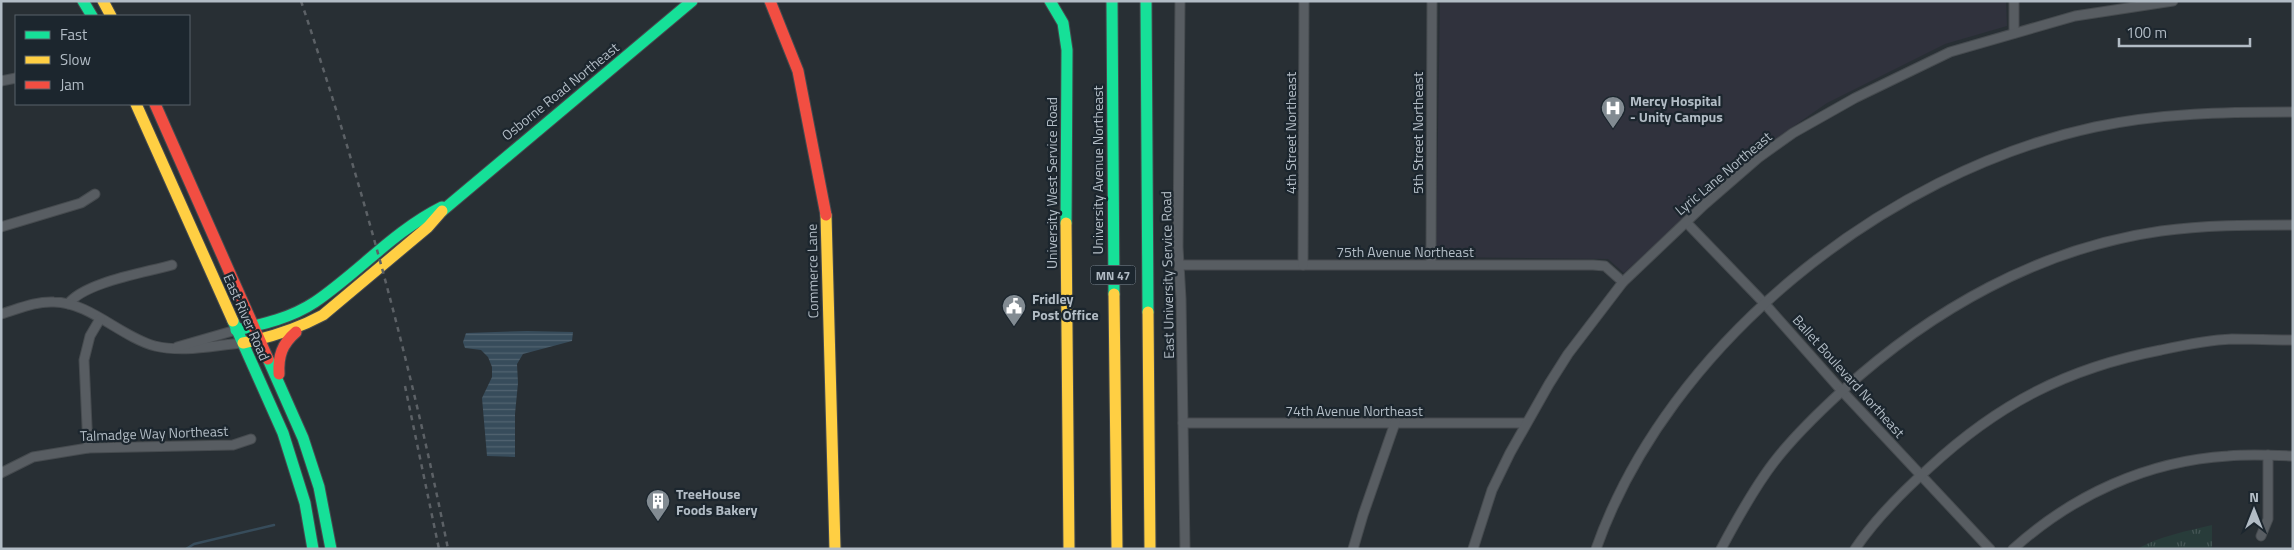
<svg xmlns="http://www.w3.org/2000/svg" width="2294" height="550" viewBox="0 0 2294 550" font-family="'Titillium Web',sans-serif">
  <defs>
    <pattern id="park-tufts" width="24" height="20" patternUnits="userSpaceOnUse" patternTransform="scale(1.25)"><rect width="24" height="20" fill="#283c3a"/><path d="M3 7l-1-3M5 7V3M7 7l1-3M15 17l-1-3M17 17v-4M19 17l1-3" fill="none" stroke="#455655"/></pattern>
    <pattern id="water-rules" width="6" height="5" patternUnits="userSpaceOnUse" patternTransform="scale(1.25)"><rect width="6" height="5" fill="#374c5b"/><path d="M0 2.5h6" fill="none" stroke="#526471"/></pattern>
  </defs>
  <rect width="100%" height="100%" fill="#282f34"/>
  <!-- medical -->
  <polygon fill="#30323d" points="1440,1 2006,1 2007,26 1945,44 1827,103 1751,156 1624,273 1608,259 1436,257"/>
  <!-- park -->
  <path fill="url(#park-tufts)" d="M2212,525v24h-75c23,-13 50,-18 75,-24z"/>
  <!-- water -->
  <polygon fill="url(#water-rules)" points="527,331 573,332 572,341 523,354 517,364 518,383 515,414 515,457 487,456 482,398 492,377 492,367 488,357 481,350 465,348 463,342 466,333"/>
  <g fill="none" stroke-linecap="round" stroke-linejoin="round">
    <!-- stream -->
    <polyline stroke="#374c5b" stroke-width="2.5" points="186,549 194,544 274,525"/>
    <!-- street casing -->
    <g stroke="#464b4f" stroke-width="11">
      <g id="street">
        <polyline points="1180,1 1178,247 1181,299 1185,549"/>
        <polyline points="2014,1 2014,33"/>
        <polyline points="1,81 16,78"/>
        <polyline points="1686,222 1765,304 1842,391 1990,549"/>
        <polyline points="1,227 81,203 95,194"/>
        <polyline points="1431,264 1432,1"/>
        <polyline points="1180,265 1593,265 1605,266 1623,282"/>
        <polyline points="1303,265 1304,1"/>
        <path d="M68,304c17,-22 76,-31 104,-39"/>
        <path d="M1,314c17,-5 35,-13 53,-12 35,0 67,35 101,44 30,7 59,-1 88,-3"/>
        <polyline points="177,347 236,330"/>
        <polyline points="1183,423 1525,423"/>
        <polyline points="88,448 84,360 90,336 100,319"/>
        <polyline points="1,473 33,457 88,448 233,445 251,439"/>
        <polyline points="2261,536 2268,519 2268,455"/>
        <polyline points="1353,549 1363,515 1395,423"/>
        <polyline points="1473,549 1492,490 1510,453 1549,384 1568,354 1623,282 1705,204 1758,158 1793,133 1855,98 1950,52 2075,16 2173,1"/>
        <path d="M1596,549c72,-205 289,-377 499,-422 66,-14 131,-15 198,-15"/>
        <path d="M1721,549c16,-30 33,-61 53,-87 20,-26 44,-49 68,-71 89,-81 198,-143 319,-160 44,-6 87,-6 132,-6"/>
        <path d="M1855,549c21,-31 46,-56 74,-81 70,-65 139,-100 232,-118 23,-5 48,-10 71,-11 20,0 41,1 61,1"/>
        <path d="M2013,549c60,-54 134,-88 215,-93 21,-2 43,-1 65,0"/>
      </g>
    </g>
    <!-- fast casing -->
    <g stroke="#464b4f" stroke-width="13">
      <g id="fast">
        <polyline points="83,1 92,16"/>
        <polyline points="1050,1 1063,23 1067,50 1066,223"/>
        <polyline points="1112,1 1114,294"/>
        <polyline points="1146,1 1148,312"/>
        <polyline points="442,211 692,1"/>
        <polyline points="233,321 283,433 305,503 313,549"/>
        <path d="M236,330c28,-6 55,-12 79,-28 44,-30 79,-71 127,-95"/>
        <polyline points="268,359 303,438 319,487 331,549"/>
      </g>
    </g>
    <!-- slow casing -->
    <g stroke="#464b4f" stroke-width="13">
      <g id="slow">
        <polyline points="103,1 111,16"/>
        <polyline points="136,104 233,321"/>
        <polyline points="826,215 835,549"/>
        <polyline points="1066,223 1069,549"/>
        <polyline points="1114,294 1117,549"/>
        <polyline points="1148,312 1150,549"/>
        <path d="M243,343c29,-6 54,-14 80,-28l105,-88 14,-16"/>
      </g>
    </g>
    <!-- jam casing -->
    <g stroke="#464b4f" stroke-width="13">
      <g id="jam">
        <polyline points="770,1 798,71 826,215"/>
        <polyline points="155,104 268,359"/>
        <path d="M279,374c-1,-18 3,-30 17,-42"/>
      </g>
    </g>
    <!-- street -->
    <use href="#street" stroke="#585d62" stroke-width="9"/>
    <!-- fast -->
    <use href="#fast" stroke="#16e098" stroke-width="11"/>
    <!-- slow -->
    <use href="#slow" stroke="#ffcf43" stroke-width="11"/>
    <!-- jam -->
    <use href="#jam" stroke="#f24e42" stroke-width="11"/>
    <!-- rail -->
    <g stroke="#5c6166" stroke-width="2.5" stroke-dasharray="5 5" stroke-linecap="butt">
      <path d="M301,1c60,179 110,362 147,548"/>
      <polyline points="405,386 439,549"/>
    </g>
  </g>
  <!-- icons -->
  <defs>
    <g id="hospital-pin" transform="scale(1.25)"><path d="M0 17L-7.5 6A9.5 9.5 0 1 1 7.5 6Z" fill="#828b92" stroke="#1c262e"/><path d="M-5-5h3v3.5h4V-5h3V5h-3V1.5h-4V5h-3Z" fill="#fff"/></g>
    <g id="civic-pin" transform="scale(1.25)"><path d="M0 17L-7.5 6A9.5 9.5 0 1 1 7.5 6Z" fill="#828b92" stroke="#1c262e"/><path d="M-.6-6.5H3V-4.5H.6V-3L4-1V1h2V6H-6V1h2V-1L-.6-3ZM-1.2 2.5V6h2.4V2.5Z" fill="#fff"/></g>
    <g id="building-pin" transform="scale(1.25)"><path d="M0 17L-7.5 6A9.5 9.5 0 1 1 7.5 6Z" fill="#828b92" stroke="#1c262e"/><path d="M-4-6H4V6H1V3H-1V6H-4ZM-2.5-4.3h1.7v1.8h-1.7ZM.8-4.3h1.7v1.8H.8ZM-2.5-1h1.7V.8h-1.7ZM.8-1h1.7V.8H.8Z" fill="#fff"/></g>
  </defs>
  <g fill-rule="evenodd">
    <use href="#hospital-pin" x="1613" y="108"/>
    <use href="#civic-pin" x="1014" y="306"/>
    <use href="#building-pin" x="658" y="501"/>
  </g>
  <g text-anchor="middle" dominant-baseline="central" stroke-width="4.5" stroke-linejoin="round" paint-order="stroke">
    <!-- shield labels -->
    <rect fill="#1c262e" stroke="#858f98" stroke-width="1" x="1090.5" y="265.5" width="45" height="19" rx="4"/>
    <g font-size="12" font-weight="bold" fill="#b2bcc5">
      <text x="1113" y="275">MN 47</text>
    </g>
    <!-- street labels -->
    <g font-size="14" fill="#b2bcc5" stroke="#1c262e">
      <text transform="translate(560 91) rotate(-39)">Osborne Road Northeast</text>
      <text transform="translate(1290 133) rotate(-90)">4th Street Northeast</text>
      <text transform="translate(1417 133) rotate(-90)">5th Street Northeast</text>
      <text transform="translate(1097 170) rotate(-90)">University Avenue Northeast</text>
      <text transform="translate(1723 173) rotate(-40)">Lyric Lane Northeast</text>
      <text transform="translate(1051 183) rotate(-90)">University West Service Road</text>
      <text x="1405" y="251">75th Avenue Northeast</text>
      <text transform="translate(812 271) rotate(-91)">Commerce Lane</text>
      <text transform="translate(1167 275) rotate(-91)">East University Service Road</text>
      <text transform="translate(247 317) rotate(66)">East River Road</text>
      <text transform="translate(1849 376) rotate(48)">Ballet Boulevard Northeast</text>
      <text x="1354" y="410">74th Avenue Northeast</text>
      <text transform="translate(154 433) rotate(-2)">Talmadge Way Northeast</text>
    </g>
    <!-- poi labels -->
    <g font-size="14" font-weight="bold" fill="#b2bcc5" stroke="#1c262e" text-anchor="start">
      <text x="1630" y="100">Mercy Hospital<tspan x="1630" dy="16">- Unity Campus</tspan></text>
      <text x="1032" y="298">Fridley<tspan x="1032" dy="16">Post Office</tspan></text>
      <text x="676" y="493">TreeHouse<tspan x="676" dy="16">Foods Bakery</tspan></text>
    </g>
  </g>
  <!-- border -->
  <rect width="2294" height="550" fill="none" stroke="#b2bcc5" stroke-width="5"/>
  <!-- legend -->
  <rect x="15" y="15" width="175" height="90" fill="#1c262e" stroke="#58626a"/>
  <rect x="25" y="31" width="25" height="8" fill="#16e098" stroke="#58626a"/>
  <text x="60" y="40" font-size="15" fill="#b2bcc5">Fast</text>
  <rect x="25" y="56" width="25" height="8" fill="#ffcf43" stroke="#58626a"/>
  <text x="60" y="65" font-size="15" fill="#b2bcc5">Slow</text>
  <rect x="25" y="81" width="25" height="8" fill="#f24e42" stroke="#58626a"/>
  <text x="60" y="90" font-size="15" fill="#b2bcc5">Jam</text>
  <!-- north arrow -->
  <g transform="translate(2254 510)" stroke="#1c262e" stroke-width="4" paint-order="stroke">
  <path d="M0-4L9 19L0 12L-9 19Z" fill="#b2bcc5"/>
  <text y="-8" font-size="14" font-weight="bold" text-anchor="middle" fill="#b2bcc5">N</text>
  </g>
  <!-- scale -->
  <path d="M2119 38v8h131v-8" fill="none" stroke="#b2bcc5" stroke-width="2.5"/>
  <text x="2126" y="38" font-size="15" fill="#b2bcc5" stroke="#1c262e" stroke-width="4" paint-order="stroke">100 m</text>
</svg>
